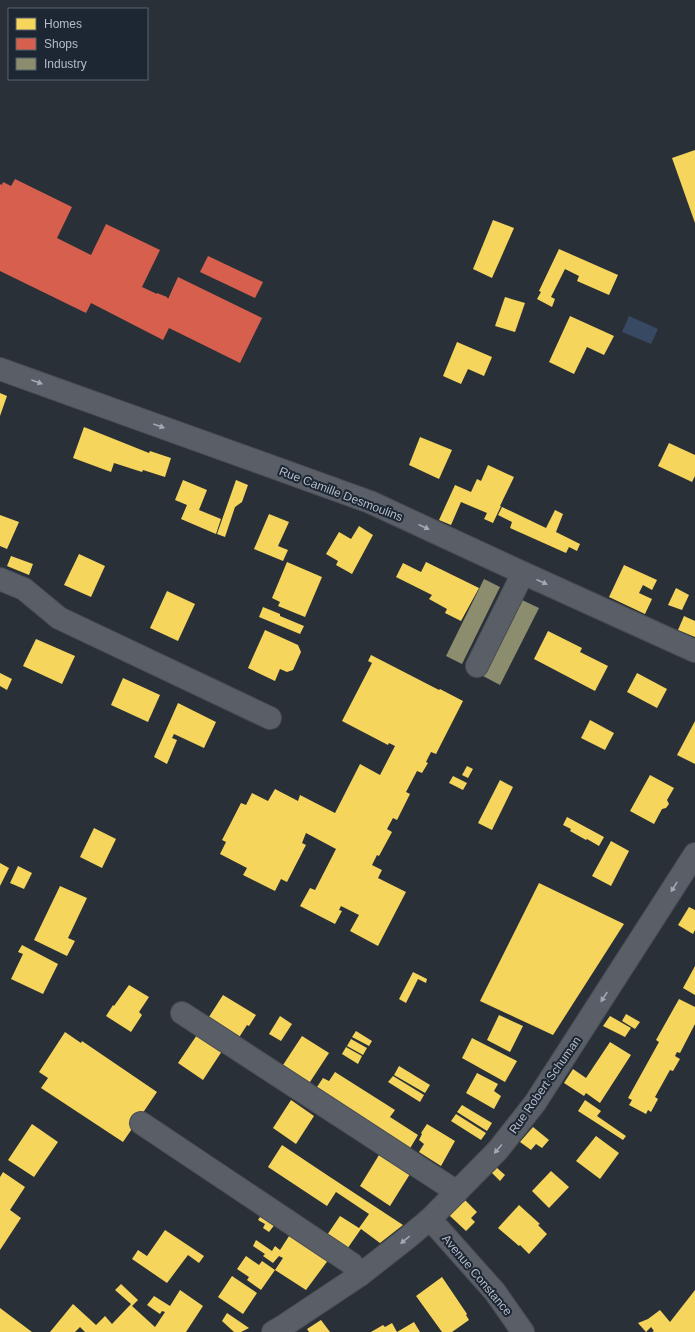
<svg xmlns="http://www.w3.org/2000/svg" width="695" height="1332" viewBox="0 0 695 1332" font-family="Arial,sans-serif">
  <rect width="100%" height="100%" fill="#2a3038"/>
  <!-- water -->
  <polygon fill="#384963" points="629,316 658,329 651,344 622,332"/>
  <!-- homes -->
  <g fill="#f6d55c">
    <polygon points="695,150 695,223 672,158"/>
    <polygon points="493,220 514,228 492,278 473,269"/>
    <polygon points="559,249 618,275 609,295 577,281 579,276 565,269 551,297 555,299 552,307 537,299 541,292 539,291"/>
    <polygon points="505,297 525,303 515,332 495,326"/>
    <polygon points="570,316 614,336 604,355 587,347 574,374 549,362"/>
    <polygon points="457,342 492,357 484,376 468,369 461,384 443,376"/>
    <polygon points="0,393 7,396 0,416"/>
    <polygon points="84,427 149,453 150,451 171,458 165,477 143,470 142,472 114,463 111,472 73,458"/>
    <polygon points="420,437 452,450 439,479 409,465"/>
    <polygon points="669,443 695,455 695,476 692,482 658,466"/>
    <polygon points="488,465 514,477 500,506 501,506 493,523 484,519 487,513 461,502 451,525 439,520 455,485 471,492 477,479 481,481"/>
    <polygon points="183,480 207,490 199,510 221,519 216,534 181,519 187,505 175,500"/>
    <polygon points="236,480 248,485 242,502 235,507 225,537 217,534"/>
    <polygon points="502,507 546,528 555,510 563,514 556,532 580,544 577,551 569,547 566,553 510,528 512,522 498,515"/>
    <polygon points="269,514 289,522 278,546 288,550 283,561 254,549"/>
    <polygon points="0,515 19,522 7,549 0,546"/>
    <polygon points="359,526 373,535 352,574 336,565 338,561 326,554 339,532 351,539"/>
    <polygon points="79,554 105,566 91,597 64,585"/>
    <polygon points="11,556 33,564 29,575 7,566"/>
    <polygon points="287,562 322,577 305,617 278,606 280,602 272,598"/>
    <polygon points="426,562 479,588 461,621 445,613 447,609 429,599 432,595 396,577 403,563 421,572"/>
    <polygon points="624,565 657,580 652,590 643,585 639,593 652,599 645,614 609,597"/>
    <polygon points="676,588 689,595 682,610 668,605"/>
    <polygon points="167,591 195,604 178,641 150,628"/>
    <polygon points="263,607 280,614 280,616 304,626 300,634 259,617"/>
    <polygon points="684,616 695,621 695,637 678,630"/>
    <polygon points="265,630 298,645 301,652 293,670 287,672 280,669 275,681 248,668"/>
    <polygon points="548,631 582,648 580,652 608,666 595,691 534,659"/>
    <polygon points="36,639 75,656 62,684 23,666"/>
    <polygon points="371,655 439,690 440,689 463,701 436,754 431,752 426,762 428,763 422,773 417,771 406,792 410,794 397,820 393,818 387,829 392,832 379,856 377,855 372,865 382,870 378,878 406,892 378,946 350,931 359,915 341,906 339,910 342,911 335,924 300,906 310,888 315,890 336,849 306,833 302,843 306,845 287,882 281,879 275,891 243,875 247,868 220,854 226,842 222,840 241,803 246,805 252,793 268,801 275,789 298,801 300,795 335,813 360,764 380,775 395,746 389,743 388,745 342,721 372,663 368,661"/>
    <polygon points="0,673 12,679 7,690 0,686"/>
    <polygon points="637,673 667,689 657,708 627,692"/>
    <polygon points="123,678 160,695 148,722 111,705"/>
    <polygon points="178,703 216,722 204,748 174,734 172,738 177,740 167,764 154,757"/>
    <polygon points="590,720 614,733 605,750 581,738"/>
    <polygon points="695,721 695,764 677,755"/>
    <polygon points="467,766 473,769 468,778 462,775"/>
    <polygon points="650,775 674,788 667,800 669,804 666,808 662,809 654,824 630,811"/>
    <polygon points="453,776 467,783 463,790 449,783"/>
    <polygon points="500,780 513,787 492,830 478,823"/>
    <polygon points="567,817 604,837 599,846 587,839 586,840 570,831 571,829 563,825"/>
    <polygon points="94,828 116,839 102,868 80,857"/>
    <polygon points="611,841 629,851 611,886 592,876"/>
    <polygon points="0,863 9,868 0,886"/>
    <polygon points="18,866 32,873 24,889 10,883"/>
    <polygon points="539,883 624,924 553,1035 480,1001"/>
    <polygon points="60,886 87,898 68,938 75,941 67,956 34,940"/>
    <polygon points="689,907 695,910 695,930 693,934 678,925"/>
    <polygon points="22,945 58,964 43,994 11,979 23,954 18,952"/>
    <polygon points="695,966 695,995 683,988"/>
    <polygon points="413,972 427,979 426,983 418,979 406,1003 399,999"/>
    <polygon points="129,985 149,997 139,1012 142,1015 131,1032 106,1016 113,1005 114,1006"/>
    <polygon points="223,995 256,1015 249,1026 247,1025 238,1039 207,1020"/>
    <polygon points="679,999 695,1007 695,1024 680,1053 677,1052 675,1056 680,1059 673,1071 670,1070 655,1097 658,1099 651,1112 648,1110 646,1114 629,1105 632,1100 628,1098 659,1042 656,1040"/>
    <polygon points="626,1014 640,1022 635,1029 622,1021"/>
    <polygon points="499,1015 523,1026 510,1052 487,1040"/>
    <polygon points="280,1016 292,1024 281,1041 269,1034"/>
    <polygon points="610,1016 631,1028 625,1037 603,1026"/>
    <polygon points="201,1029 226,1045 203,1080 178,1063"/>
    <polygon points="356,1031 372,1041 369,1046 352,1037"/>
    <polygon points="65,1032 81,1043 82,1041 157,1092 123,1142 41,1088 48,1078 39,1072"/>
    <polygon points="302,1036 329,1053 308,1085 281,1068"/>
    <polygon points="472,1038 517,1061 505,1082 462,1058"/>
    <polygon points="351,1039 367,1048 363,1055 347,1046"/>
    <polygon points="610,1042 631,1055 600,1103 586,1093 584,1096 564,1083 573,1069 586,1078"/>
    <polygon points="346,1047 362,1056 358,1064 342,1054"/>
    <polygon points="399,1066 430,1085 425,1093 394,1075"/>
    <polygon points="335,1072 395,1110 390,1117 418,1135 409,1150 315,1090 323,1078 329,1081"/>
    <polygon points="477,1073 498,1084 494,1091 501,1096 494,1109 466,1093"/>
    <polygon points="393,1076 424,1095 420,1102 388,1082"/>
    <polygon points="291,1100 314,1116 296,1144 273,1128"/>
    <polygon points="585,1100 601,1111 597,1116 626,1136 623,1140 578,1111"/>
    <polygon points="462,1105 492,1123 487,1131 457,1112"/>
    <polygon points="456,1114 486,1133 481,1140 451,1121"/>
    <polygon points="32,1124 58,1142 34,1177 8,1160"/>
    <polygon points="427,1124 455,1141 441,1166 419,1152 424,1144 419,1140 422,1134 421,1133"/>
    <polygon points="533,1127 549,1140 542,1148 536,1144 531,1150 520,1142"/>
    <polygon points="596,1136 619,1153 600,1179 576,1161"/>
    <polygon points="282,1145 327,1175 403,1225 380,1243 361,1229 345,1252 325,1238 340,1216 359,1228 369,1214 336,1192 327,1206 268,1167"/>
    <polygon points="379,1155 410,1174 390,1206 360,1186"/>
    <polygon points="496,1167 505,1175 500,1181 491,1172"/>
    <polygon points="551,1171 569,1187 549,1208 532,1191"/>
    <polygon points="3,1172 25,1187 10,1210 21,1218 0,1250 0,1177"/>
    <polygon points="465,1200 477,1212 471,1218 475,1222 466,1231 449,1215"/>
    <polygon points="519,1205 540,1224 538,1225 547,1234 529,1254 520,1245 519,1246 498,1228"/>
    <polygon points="262,1214 276,1223 269,1232 263,1228 265,1224 258,1220"/>
    <polygon points="165,1230 204,1256 199,1263 188,1255 167,1283 132,1259 138,1250 147,1256"/>
    <polygon points="291,1233 329,1259 306,1290 275,1270 261,1290 247,1280 249,1277 237,1269 246,1256 259,1265 262,1261 275,1270 283,1258 279,1256 273,1263 263,1256 265,1254 253,1246 256,1240 272,1251 275,1246 280,1250"/>
    <polygon points="232,1276 257,1293 243,1314 218,1297"/>
    <polygon points="442,1277 467,1314 466,1315 469,1320 452,1332 442,1332 416,1296"/>
    <polygon points="121,1284 138,1300 132,1306 155,1327 165,1312 162,1311 160,1314 147,1305 154,1296 170,1306 180,1290 203,1306 186,1332 85,1332 80,1327 75,1332 50,1332 73,1304 96,1325 105,1316 112,1324 131,1304 115,1290"/>
    <polygon points="695,1290 695,1332 652,1332 654,1331 651,1327 646,1332 638,1323 648,1319 660,1310 670,1322"/>
    <polygon points="0,1308 32,1332 0,1332"/>
    <polygon points="227,1313 249,1328 241,1332 234,1332 222,1321"/>
    <polygon points="321,1320 330,1332 309,1332 307,1329"/>
    <polygon points="414,1322 420,1332 371,1332 383,1325 385,1327 392,1323 397,1332"/>
  </g>
  <!-- shops -->
  <g fill="#d6604d">
    <polygon points="15,179 72,207 57,238 91,255 106,224 160,250 142,287 157,294 157,293 167,297 168,299 178,277 262,318 240,363 169,328 163,340 91,303 86,313 0,271 0,184 2,185 3,182 11,186"/>
    <polygon points="208,256 263,282 255,298 200,272"/>
  </g>
  <!-- industry -->
  <g fill="#8c8c6e">
    <polygon points="484,579 500,587 462,664 446,656"/>
    <polygon points="522,600 539,608 500,685 483,676"/>
  </g>
  <g fill="none" stroke-linecap="round" stroke-linejoin="round">
    <!-- minor casing -->
    <g stroke="#484c53" stroke-width="24">
      <g id="minor">
        <polyline points="0,369 370,502 523,573 695,651"/>
        <polyline points="0,579 24,589 59,618 270,718"/>
        <polyline points="477,666 523,573"/>
        <polyline points="182,1013 457,1192"/>
        <polyline points="141,1123 352,1264 360,1275"/>
        <polyline points="430,1219 495,1292 523,1332"/>
        <polyline points="273,1332 285,1325 360,1275 406,1239 430,1219 498,1150 535,1103 695,854"/>
      </g>
    </g>
    <!-- minor -->
    <use href="#minor" stroke="#5a5e66" stroke-width="22"/>
  </g>
  <!-- one-way arrows -->
  <defs><path id="oneway-solid" d="M-6-.8H1V-3.2L6.5 0L1 3.2V.8H-6Z"/></defs>
  <g fill="#a2a9b5">
    <use href="#oneway-solid" transform="translate(37 382) rotate(20)"/>
    <use href="#oneway-solid" transform="translate(159 426) rotate(20)"/>
    <use href="#oneway-solid" transform="translate(424 527) rotate(25)"/>
    <use href="#oneway-solid" transform="translate(542 582) rotate(24)"/>
    <use href="#oneway-solid" transform="translate(674 887) rotate(122)"/>
    <use href="#oneway-solid" transform="translate(604 997) rotate(123)"/>
    <use href="#oneway-solid" transform="translate(498 1149) rotate(131)"/>
    <use href="#oneway-solid" transform="translate(405 1240) rotate(141)"/>
  </g>
  <g text-anchor="middle" dominant-baseline="central" stroke-width="4" stroke-linejoin="round" paint-order="stroke">
    <!-- street labels -->
    <g font-size="12" fill="#b4bcc9" stroke="#1d2633">
      <text transform="translate(341 494) rotate(21)">Rue Camille Desmoulins</text>
      <text transform="translate(545 1085) rotate(-55)">Rue Robert Schuman</text>
      <text transform="translate(477 1275) rotate(50)">Avenue Constance</text>
    </g>
  </g>
  <!-- legend -->
  <rect x="8" y="8" width="140" height="72" fill="#1d2633" stroke="#59626f"/>
  <rect x="16" y="18" width="20" height="12" fill="#f6d55c" stroke="#59626f"/>
  <text x="44" y="28" font-size="12" fill="#b4bcc9">Homes</text>
  <rect x="16" y="38" width="20" height="12" fill="#d6604d" stroke="#59626f"/>
  <text x="44" y="48" font-size="12" fill="#b4bcc9">Shops</text>
  <rect x="16" y="58" width="20" height="12" fill="#8c8c6e" stroke="#59626f"/>
  <text x="44" y="68" font-size="12" fill="#b4bcc9">Industry</text>
</svg>
